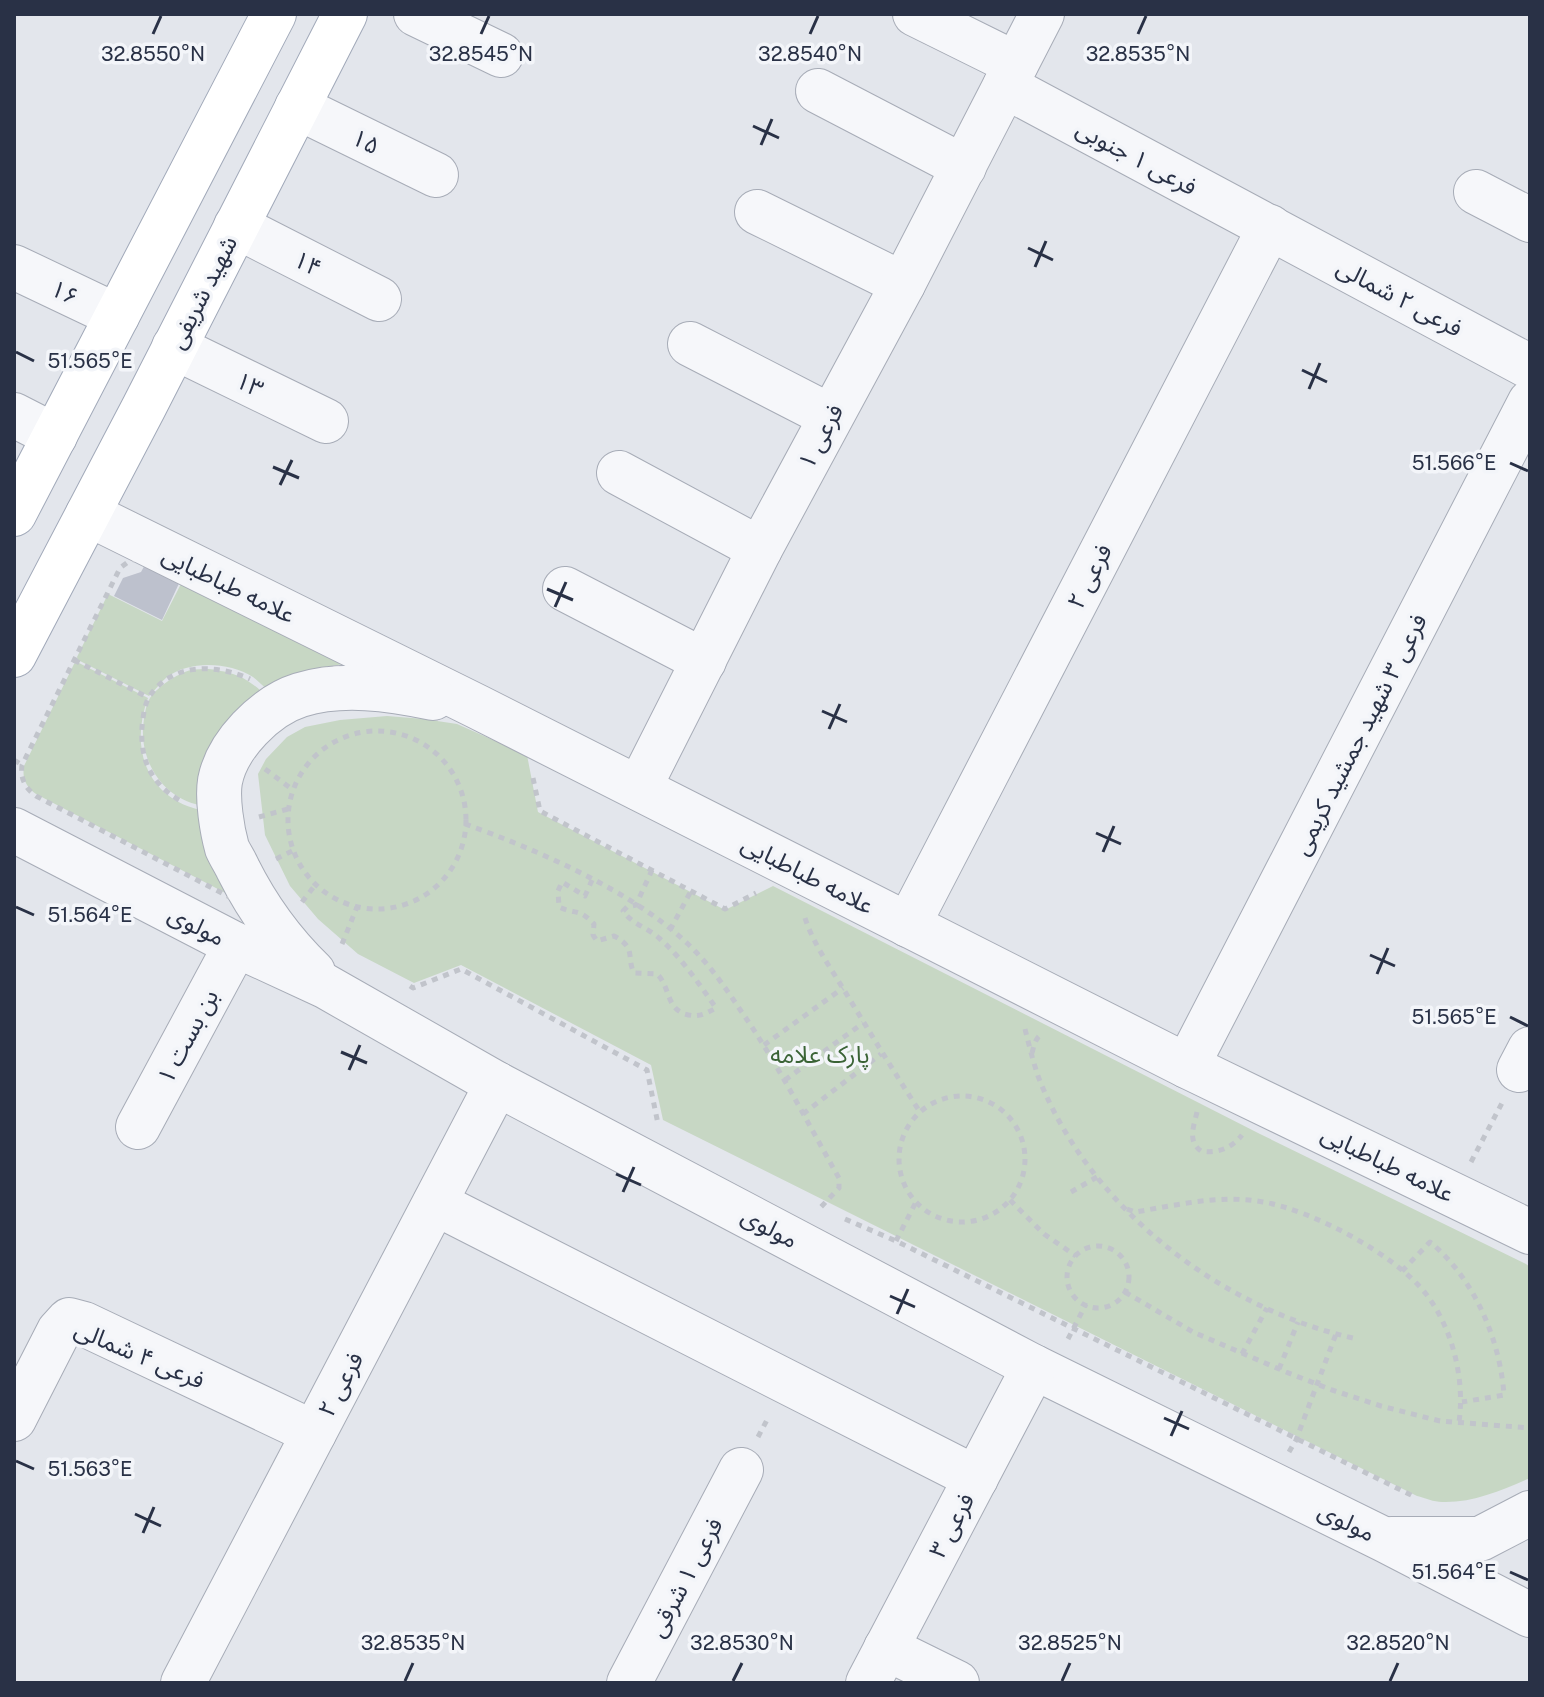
<svg xmlns="http://www.w3.org/2000/svg" width="1544" height="1697" viewBox="0 0 1544 1697" font-family="'Public Sans','Noto Sans Arabic',sans-serif">
  <rect width="100%" height="100%" fill="#e3e6ec"/>
  <!-- green -->
  <g fill="#c7d7c4">
    <path d="M184,578l161,86c-33,4 -48,11 -77,26 -5,-4 -10,-9 -15,-13 -24,-15 -63,-17 -86,0 -6,5 -12,13 -18,19l-71,-36 -1,-3 31,-63 54,27z"/>
    <path d="M77,662l71,36c-19,51 -1,102 57,113l32,88 -201,-105c-10,-7 -14,-15 -12,-28l50,-102z"/>
    <path d="M209,669c28,4 36,8 57,26l-60,111c-39,-4 -65,-40 -63,-78 1,-9 2,-22 7,-30 8,-12 27,-24 41,-28 5,-1 12,-1 18,-1z"/>
    <path d="M387,716l37,3 33,5 70,31 11,57 187,98 48,-24 487,248 266,130 4,3v211c-28,12 -57,25 -88,24 -8,0 -17,-4 -25,-6l-754,-376 -12,-55 -190,-100 -47,18 -56,-29 -40,-35 -28,-33 -25,-51 -7,-61 8,-15 21,-22 18,-10 35,-7z"/>
  </g>
  <!-- building -->
  <polygon fill="#bdc1cd" points="147,561 182,577 162,620 114,596 123,578 141,572"/>
  <g fill="none" stroke-linecap="round" stroke-linejoin="round">
    <!-- minor casing -->
    <g stroke="#a7acb7" stroke-width="46">
      <g id="minor">
        <polyline points="416,14 501,55"/>
        <polyline points="915,14 1016,64"/>
        <polyline points="1005,86 1530,367"/>
        <polyline points="818,91 964,167"/>
        <polyline points="297,107 436,175"/>
        <polyline points="1476,192 1530,220"/>
        <polyline points="757,212 903,284"/>
        <polyline points="236,226 379,299"/>
        <polyline points="14,267 117,316"/>
        <polyline points="690,344 830,416"/>
        <polyline points="174,347 326,421"/>
        <polyline points="14,415 55,436"/>
        <polyline points="619,473 760,549"/>
        <polyline points="88,514 478,707 1187,1066 1530,1232"/>
        <polyline points="565,589 704,661"/>
        <polyline points="639,788 760,549 903,284 1042,14"/>
        <polyline points="14,830 236,945 325,986 497,1084 1034,1367 1385,1540 1530,1615"/>
        <polyline points="908,925 1270,227"/>
        <path d="M313,972c-32,-31 -55,-63 -75,-103 -3,-7 -8,-14 -11,-21 -5,-18 -10,-49 -7,-67 7,-36 45,-75 80,-86 42,-13 90,-6 133,3"/>
        <polyline points="1187,1066 1530,402"/>
        <polyline points="1519,1070 1530,1049"/>
        <polyline points="138,1127 236,945"/>
        <polyline points="435,1203 976,1478"/>
        <polyline points="14,1419 59,1331 69,1320 84,1324 314,1433"/>
        <polyline points="1391,1539 1480,1539 1530,1513"/>
        <polyline points="886,1648 957,1683"/>
        <polyline points="183,1683 497,1084"/>
        <polyline points="629,1683 741,1470"/>
        <polyline points="868,1683 1034,1367"/>
      </g>
    </g>
    <!-- major casing -->
    <g stroke="#a1a9b9" stroke-width="46">
      <g id="major">
        <polyline points="14,514 274,14"/>
        <polyline points="14,655 144,407 345,14"/>
      </g>
    </g>
    <!-- path -->
    <g stroke="#c1c4cb" stroke-width="5" stroke-dasharray="6 6" stroke-linecap="butt">
      <path d="M137,558l19,3 201,106c-19,1 -37,2 -54,8 -63,21 -107,89 -94,155 6,27 18,49 32,73l-205,-107c-11,-8 -16,-18 -14,-31l98,-197 8,-6z"/>
      <polyline points="74,660 149,698"/>
      <circle cx="377" cy="820" r="89"/>
      <polyline points="14,760 22,765"/>
      <polyline points="265,769 293,790"/>
      <polyline points="533,778 540,811 725,909 756,893"/>
      <path d="M179,800c-28,-17 -39,-40 -37,-73 1,-9 2,-21 7,-30 23,-35 67,-33 101,-18"/>
      <polyline points="259,817 288,809"/>
      <path d="M465,824c73,26 167,67 223,120 21,20 37,43 53,67 37,53 66,111 98,167v10l-19,20"/>
      <polyline points="276,859 294,850"/>
      <path d="M592,880l-7,16 -23,-14 -4,9 1,16c18,8 20,1 35,17l-1,11 4,6 17,-5c23,12 12,21 20,37l23,1c13,12 9,34 28,40 13,4 20,0 31,-6 -17,-24 -34,-50 -57,-70 -11,-10 -27,-14 -36,-27l4,-4 9,-2 16,-35"/>
      <polyline points="302,902 316,884"/>
      <path d="M805,918c8,25 25,49 39,72 25,41 50,82 76,122"/>
      <polyline points="670,930 691,891"/>
      <polyline points="342,944 357,907"/>
      <polyline points="410,986 413,988 461,969 647,1070 658,1124"/>
      <path d="M1025,1029c4,16 8,32 13,47 50,130 181,232 315,262"/>
      <polyline points="764,1045 843,988"/>
      <path d="M1032,1053c2,-7 3,-15 10,-19"/>
      <polyline points="785,1080 863,1023"/>
      <circle cx="962" cy="1159" r="63"/>
      <path d="M1197,1112c-3,14 -10,29 4,39 16,3 31,-3 41,-16"/>
      <polyline points="803,1114 881,1054"/>
      <polyline points="1471,1162 1502,1103"/>
      <polyline points="1071,1192 1097,1177"/>
      <polyline points="1010,1200 1044,1234 1076,1256"/>
      <path d="M1127,1209l8,3c43,-7 85,-18 128,-10 49,8 133,53 163,92 27,35 39,86 33,128"/>
      <polyline points="845,1219 896,1241 1415,1497"/>
      <polyline points="896,1241 916,1202"/>
      <circle cx="1098" cy="1277" r="31"/>
      <path d="M1402,1271l28,-29c44,36 70,97 74,153l-42,7"/>
      <polyline points="1125,1292 1193,1332 1286,1372 1332,1390 1381,1406 1440,1421 1530,1428"/>
      <polyline points="1068,1339 1086,1304"/>
      <polyline points="1242,1354 1267,1308"/>
      <polyline points="1279,1369 1298,1322"/>
      <polyline points="758,1437 768,1418"/>
      <polyline points="1289,1452 1296,1440 1336,1334"/>
    </g>
    <!-- minor -->
    <use href="#minor" stroke="#f6f7fa" stroke-width="44"/>
    <!-- major -->
    <use href="#major" stroke="#fff" stroke-width="44"/>
  </g>
  <!-- ticks -->
  <path fill="none" stroke="#293146" stroke-width="3" d="M153,34l8,-18M481,34l8,-18M810,34l8,-18M1138,34l8,-18M753,126l26,12M761,145l11,-26M1028,248l25,12M1035,267l11,-26M16,352l18,9M1302,370l25,12M1309,389l11,-26M1510,463l18,8M273,467l26,11M280,485l12,-25M547,589l26,11M555,607l11,-25M822,711l25,11M829,729l11,-25M1096,833l25,11M1103,852l11,-26M16,907l18,8M1370,955l25,11M1377,974l11,-26M1510,1017l18,9M341,1052l26,11M349,1070l11,-25M616,1174l25,11M623,1192l11,-25M890,1296l25,11M897,1314l11,-25M1164,1418l25,11M1171,1436l11,-25M16,1461l18,8M135,1514l26,12M143,1533l11,-26M1510,1572l18,8M405,1681l8,-18M733,1681l9,-18M1062,1681l8,-18M1390,1681l8,-18"/>
  <g text-anchor="middle" dominant-baseline="central" stroke-width="7" stroke-linejoin="round" paint-order="stroke">
    <!-- street labels -->
    <g font-size="24" fill="#293146" stroke="#f3f5f9">
      <text transform="translate(366 141) rotate(26)">۱۵</text>
      <text transform="translate(1137 157) rotate(28)">فرعی ۱ جنوبی</text>
      <text transform="translate(308 263) rotate(27)">۱۴</text>
      <text transform="translate(65 292) rotate(26)">۱۶</text>
      <text transform="translate(202 292) rotate(-63)">شهید شریفی</text>
      <text transform="translate(1400 297) rotate(28)">فرعی ۲ شمالی</text>
      <text transform="translate(250 384) rotate(26)">۱۳</text>
      <text transform="translate(820 436) rotate(-62)">فرعی ۱</text>
      <text transform="translate(1089 576) rotate(-63)">فرعی ۲</text>
      <text transform="translate(229 584) rotate(26)">علامه طباطبایی</text>
      <text transform="translate(1359 734) rotate(-63)">فرعی ۳ شهید جمشید کریمی</text>
      <text transform="translate(808 874) rotate(27)">علامه طباطبایی</text>
      <text transform="translate(197 925) rotate(27)">مولوی</text>
      <text transform="translate(187 1036) rotate(-62)">بن بست ۱</text>
      <text transform="translate(1388 1163) rotate(26)">علامه طباطبایی</text>
      <text transform="translate(770 1227) rotate(28)">مولوی</text>
      <text transform="translate(140 1354) rotate(23)">فرعی ۴ شمالی</text>
      <text transform="translate(340 1384) rotate(-62)">فرعی ۲</text>
      <text transform="translate(1347 1521) rotate(26)">مولوی</text>
      <text transform="translate(951 1525) rotate(-62)">فرعی ۳</text>
      <text transform="translate(685 1577) rotate(-62)">فرعی ۱ شرقی</text>
    </g>
    <!-- park labels -->
    <g font-size="24" fill="#3a6335" stroke="#f3f5f9">
      <text x="820" y="1054">پارک علامه</text>
    </g>
  </g>
  <g font-size="20" text-anchor="middle" fill="#293146" stroke="#f3f5f9" stroke-width="7" stroke-linejoin="round" paint-order="stroke">
    <text x="153" y="61">32.8550°N</text>
    <text x="481" y="61">32.8545°N</text>
    <text x="810" y="61">32.8540°N</text>
    <text x="1138" y="61">32.8535°N</text>
    <text x="90" y="368">51.565°E</text>
    <text x="1454" y="470">51.566°E</text>
    <text x="90" y="922">51.564°E</text>
    <text x="1454" y="1024">51.565°E</text>
    <text x="90" y="1476">51.563°E</text>
    <text x="1454" y="1579">51.564°E</text>
    <text x="413" y="1650">32.8535°N</text>
    <text x="742" y="1650">32.8530°N</text>
    <text x="1070" y="1650">32.8525°N</text>
    <text x="1398" y="1650">32.8520°N</text>
  </g>
  <!-- border -->
  <rect width="1544" height="1697" fill="none" stroke="#293146" stroke-width="32"/>
</svg>
